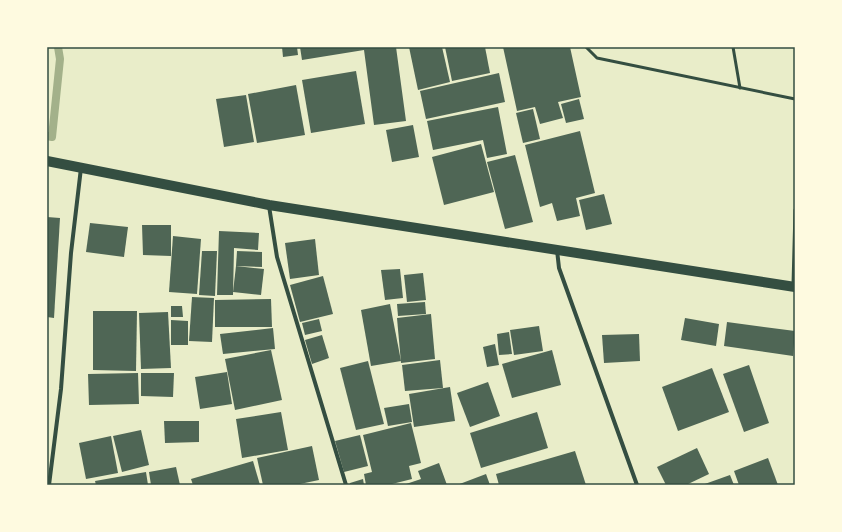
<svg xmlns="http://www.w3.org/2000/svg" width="842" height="532" viewBox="0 0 842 532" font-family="'PT Sans',sans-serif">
  <rect width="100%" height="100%" fill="#e9edc9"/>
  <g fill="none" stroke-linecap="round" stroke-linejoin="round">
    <!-- stream -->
    <polyline stroke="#a3b18a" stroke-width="8" points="47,136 52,137 60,59 58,47"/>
  </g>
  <!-- building -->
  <g fill="#4f6655">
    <polygon points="282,47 297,47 298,55 283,57"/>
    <polygon points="300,47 396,47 406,121 374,125 364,50 302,60"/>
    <polygon points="409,47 442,47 450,82 418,90"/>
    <polygon points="445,47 485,47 490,73 452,81"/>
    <polygon points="503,47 570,47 581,97 558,102 563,118 540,124 535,107 517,111"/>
    <polygon points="356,71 365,124 311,133 302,80"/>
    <polygon points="499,73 505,102 426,119 420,91"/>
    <polygon points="296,85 305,135 257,143 248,94"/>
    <polygon points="246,95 254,142 224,147 216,99"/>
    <polygon points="579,99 584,119 566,123 561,104"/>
    <polygon points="498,107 507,154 487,158 483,140 433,150 427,121"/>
    <polygon points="533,109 540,139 523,143 516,113"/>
    <polygon points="413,125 419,157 392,162 386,130"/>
    <polygon points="580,131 595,193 576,198 580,216 557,221 552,203 540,207 525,145"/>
    <polygon points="481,144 494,192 444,205 432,157"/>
    <polygon points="515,155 533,222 505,229 487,162"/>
    <polygon points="604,194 612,224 586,230 579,200"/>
    <polygon points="47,217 60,218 54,318 47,317"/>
    <polygon points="90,223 128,227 124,257 86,252"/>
    <polygon points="142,225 171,225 171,256 143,255"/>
    <polygon points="219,231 259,233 258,250 234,248 233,295 217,295"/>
    <polygon points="173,236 201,239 197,294 169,292"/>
    <polygon points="315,239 319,275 290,279 285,243"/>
    <polygon points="202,251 217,251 215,296 199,295"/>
    <polygon points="237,251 262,252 262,267 236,266"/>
    <polygon points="236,266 264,269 261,295 233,292"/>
    <polygon points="400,269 403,298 385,300 381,270"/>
    <polygon points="423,273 426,300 407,302 404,275"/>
    <polygon points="323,276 333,314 300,322 290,285"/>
    <polygon points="192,297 214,298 212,342 189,341"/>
    <polygon points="271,299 272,327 215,327 215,300"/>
    <polygon points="425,302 426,314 398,316 397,304"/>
    <polygon points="390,304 401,361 371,366 361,310"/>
    <polygon points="171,306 182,306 183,317 171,317"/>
    <polygon points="93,311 137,311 136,371 93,370"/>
    <polygon points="168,312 171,368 141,369 139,313"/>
    <polygon points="431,314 435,359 401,363 397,318"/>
    <polygon points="685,318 719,324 716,346 681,340"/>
    <polygon points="319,319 322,331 305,335 302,323"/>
    <polygon points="171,320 188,321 188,345 171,345"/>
    <polygon points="727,322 795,331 793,356 724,346"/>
    <polygon points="539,326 543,351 514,355 510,330"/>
    <polygon points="273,328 275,349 223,354 220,334"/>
    <polygon points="509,332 512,354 499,355 497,334"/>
    <polygon points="639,334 640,361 604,363 602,335"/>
    <polygon points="322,335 329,358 312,364 305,340"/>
    <polygon points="495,344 499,365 487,367 483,347"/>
    <polygon points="271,350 282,400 235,410 225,359"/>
    <polygon points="552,350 561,385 512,398 502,364"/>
    <polygon points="440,360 443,388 405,391 402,365"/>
    <polygon points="368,361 384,424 356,430 340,368"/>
    <polygon points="749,365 769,423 744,432 723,374"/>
    <polygon points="712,368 729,412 678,431 662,387"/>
    <polygon points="227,372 232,404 200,409 195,377"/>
    <polygon points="138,373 139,404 89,405 88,374"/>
    <polygon points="141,373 174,373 173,397 141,396"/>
    <polygon points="488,382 500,416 470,427 457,393"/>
    <polygon points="450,387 455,421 414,427 409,394"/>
    <polygon points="409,404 412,422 388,426 384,408"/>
    <polygon points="281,412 288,450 242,458 236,419"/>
    <polygon points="537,412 548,448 481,468 470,433"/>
    <polygon points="164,421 199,421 199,442 165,443"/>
    <polygon points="411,423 421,463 409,466 412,479 388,485 366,485 364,474 372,472 363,435"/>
    <polygon points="141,430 149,465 122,472 113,436"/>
    <polygon points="360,435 368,466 344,472 335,441"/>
    <polygon points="111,436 118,473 86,479 79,443"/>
    <polygon points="312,446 319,480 295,485 263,485 257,458"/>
    <polygon points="697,448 709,474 686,485 666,485 657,467"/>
    <polygon points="575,451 586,485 499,485 496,474"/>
    <polygon points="768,458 778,485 739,485 734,471"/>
    <polygon points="253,461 260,485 193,485 191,479"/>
    <polygon points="439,463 447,485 403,485 421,479 418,471"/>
    <polygon points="176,467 180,485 151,485 149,472"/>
    <polygon points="146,472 148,485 96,485 95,481"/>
    <polygon points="486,474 490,485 457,485"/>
    <polygon points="730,475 734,485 702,485"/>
    <polygon points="363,479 364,485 350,485 350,483"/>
  </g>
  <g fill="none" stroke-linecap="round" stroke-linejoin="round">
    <!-- service -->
    <g stroke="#344e41" stroke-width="3">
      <polyline points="586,47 597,58 795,99"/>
      <polyline points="733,47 740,88"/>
      <polyline points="793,285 795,210"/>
    </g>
    <!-- minor -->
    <g stroke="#344e41" stroke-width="4">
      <polyline points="269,206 277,257 346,485"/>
      <polyline points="557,250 559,268 637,485"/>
      <polyline points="49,485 61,389 71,253 81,168"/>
    </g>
    <!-- primary -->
    <polyline stroke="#344e41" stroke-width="10" points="47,161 269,205 795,287"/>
  </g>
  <!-- border -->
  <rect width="842" height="532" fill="none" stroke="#fefae0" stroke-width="96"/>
  <rect x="48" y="48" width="746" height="436" fill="none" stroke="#344e41" stroke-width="1.5"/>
</svg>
